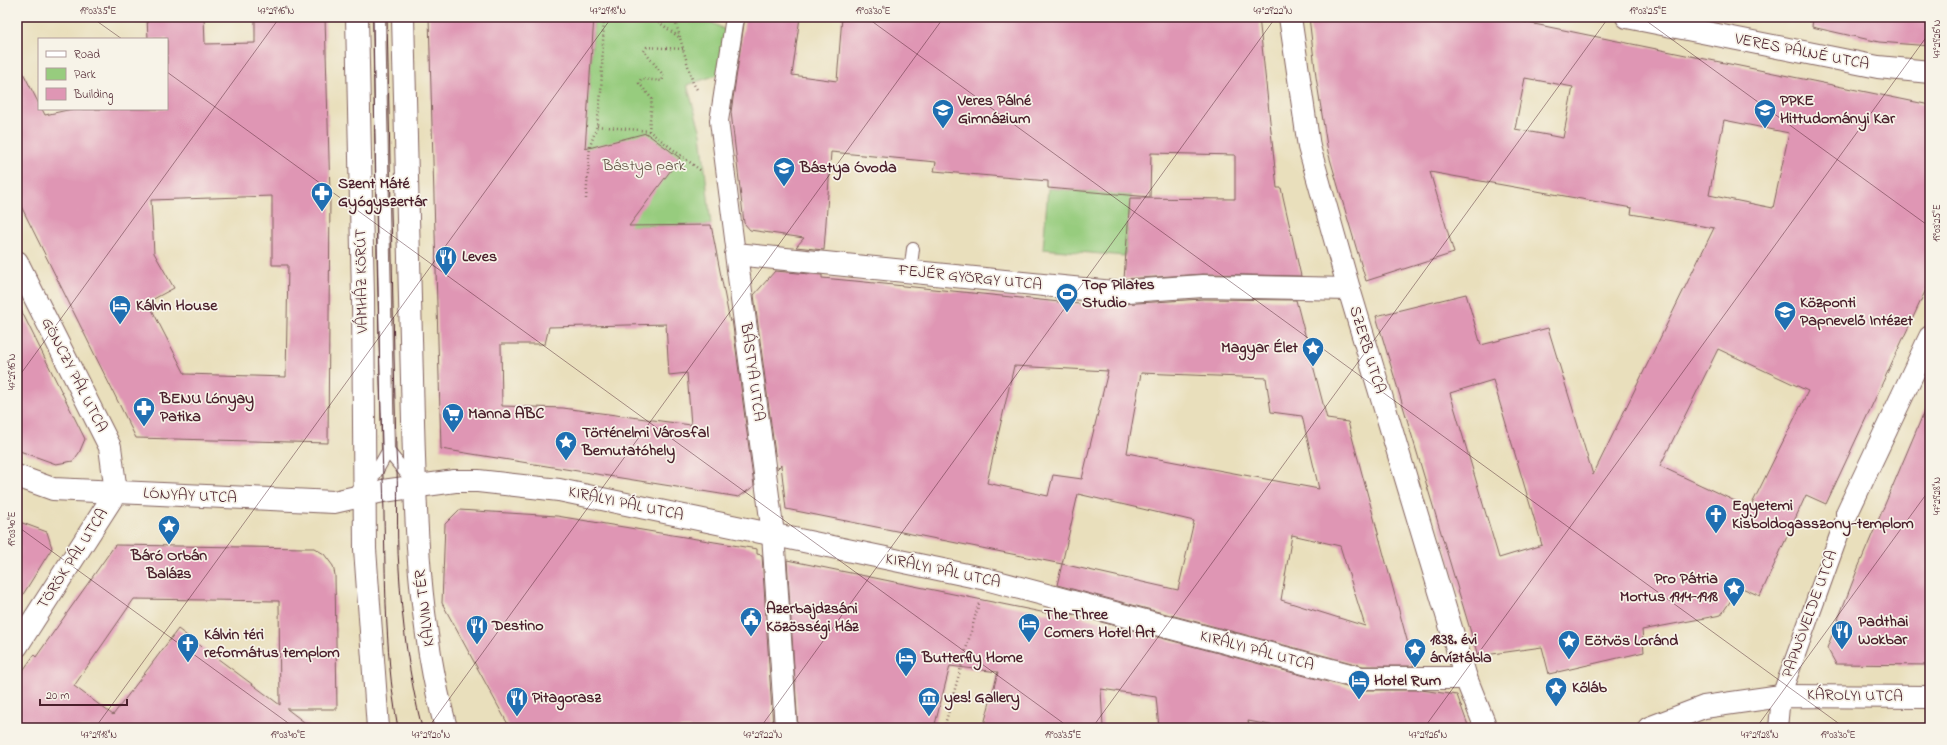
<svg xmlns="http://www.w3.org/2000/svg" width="1947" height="745" viewBox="0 0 1947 745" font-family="'Indie Flower',sans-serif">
  <rect width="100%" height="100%" fill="#f7f3e8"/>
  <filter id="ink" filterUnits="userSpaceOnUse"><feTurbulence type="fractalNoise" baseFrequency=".025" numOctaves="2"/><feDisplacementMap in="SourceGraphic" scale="8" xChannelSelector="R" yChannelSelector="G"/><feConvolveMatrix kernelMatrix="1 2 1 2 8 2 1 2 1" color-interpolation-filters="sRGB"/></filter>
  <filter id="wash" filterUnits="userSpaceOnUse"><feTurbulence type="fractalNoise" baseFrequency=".012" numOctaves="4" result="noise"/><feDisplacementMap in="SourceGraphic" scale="16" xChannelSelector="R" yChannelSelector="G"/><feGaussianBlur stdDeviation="0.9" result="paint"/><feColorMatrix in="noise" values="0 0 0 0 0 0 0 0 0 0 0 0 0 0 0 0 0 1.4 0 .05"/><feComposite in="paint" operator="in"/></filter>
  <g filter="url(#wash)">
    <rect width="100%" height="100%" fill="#e9dfbc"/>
    <!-- green -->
    <g fill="#97cc7e" stroke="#707654">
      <polygon points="594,17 712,17 711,22 727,31 720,74 687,85 701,133 711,225 579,227"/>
      <polygon points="1048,188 1131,195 1125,256 1043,249"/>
    </g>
    <g id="blocks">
      <!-- building -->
      <g fill="#df96b4" fill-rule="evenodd">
        <path d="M147,17h57l1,27 50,-1v-26h70l5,177 -2,249 -192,-5 -119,-240v-137l22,43v5h3l3,6 27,-6h95v-70h-19zM272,196v69h16l-2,112 -101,-3 -37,-72 26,-14 -20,-35 -3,-53z"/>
        <path d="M429,17h165l-9,132 61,-16 34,25 -51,68 82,-1 19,97 2,-3 22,167 -15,11 -298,-48zM666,324l3,51 18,-2 4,52 -128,-17 -61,-2 -1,-62h44l4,-17z"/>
        <polygon points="745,17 800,17 792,75 837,81 842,17 1259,17 1277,188 1281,188 1301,276 1203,274 1124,279 1130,198 1235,199 1235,155 1151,153 1150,197 1048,188 1048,181 934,171 936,162 831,152 824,250 796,247 804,238 750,230 744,223 731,112"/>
        <path d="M1309,17h191l430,88v176l-104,223 -20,-9 -46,101 -20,-9 -19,28 -79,15 2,22 -95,22 -7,-27 -64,9 -102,-340 90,-22 15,51 67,-17 45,147 121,-247 -83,-14 1,-6 -202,-36 24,81 -88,28 -38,-129 -12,-75zM1525,78l48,9 -10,51 -48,-9zM1724,120l65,13 -16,75 -64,-13zM1718,349l90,42 -58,117 -90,-42zM1493,380l49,165 -43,13 -49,-165z"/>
        <polygon points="1813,17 1930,17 1930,46 1879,42 1812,27"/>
        <path d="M775,271l47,4v3l33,3 234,24 32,1v-2l82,-5 93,1 31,119 21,3 66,244h-51l-306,-81 5,-21 -276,-55 -5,-44 -4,4 -23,-174zM1014,366l94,5 -26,108 -29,-4 -5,21 -61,-13zM1141,373l125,5 5,34 31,4 17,73 -192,-36zM1078,494l116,27 -16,69 -116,-26zM1292,535l48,11 25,80 -84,-26z"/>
        <polygon points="17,302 85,439 79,453 73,461 56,464 17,450"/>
        <polygon points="1930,398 1930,665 1836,664 1827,648 1858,568"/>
        <polygon points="459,510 557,516 757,549 757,554 762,555 773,728 510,728 442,603 445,524"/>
        <polygon points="17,521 47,532 52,548 17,604"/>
        <path d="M115,545l191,3h8l10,6 9,12 2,9 2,134h-50l25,19h-295v-49l17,-24 2,2zM134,599l145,2 1,104 -102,-76 -65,86 -39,-29z"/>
        <polygon points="787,560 1051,614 1052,609 1358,690 1421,690 1457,695 1469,728 1286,728 1248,721 1250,728 1159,728 1156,697 1101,689 1103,728 983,728 998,672 950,666 934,728 798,728"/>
      </g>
    </g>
  </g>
  <g filter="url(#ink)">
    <use href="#blocks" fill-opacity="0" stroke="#82625e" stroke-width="1"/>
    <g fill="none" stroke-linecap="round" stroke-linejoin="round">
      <!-- service casing -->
      <g stroke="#82625e" stroke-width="14">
        <g id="service">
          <polyline points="910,272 913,249"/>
          <polyline points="388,451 414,483"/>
          <polyline points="367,488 388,451 379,17"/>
        </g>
      </g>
      <!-- pedestrian casing -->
      <g stroke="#82625e" stroke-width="20">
        <g id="pedestrian">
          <polyline points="735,17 719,121 736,254"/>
          <polyline points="1778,728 1781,696 1847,513"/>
        </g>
      </g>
      <!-- minor casing -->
      <g stroke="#82625e" stroke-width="24">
        <g id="minor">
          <polyline points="1290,17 1309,147 1349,289 1466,678 1486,728"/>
          <polyline points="1627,17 1878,67 1930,72"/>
          <polyline points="17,262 110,447 116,492"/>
          <polyline points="17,476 53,489 334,502 383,491 455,481 478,481 559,490 986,579 1361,678 1466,678"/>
          <polyline points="1847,513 1930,337"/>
          <polyline points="17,646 116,492"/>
          <polyline points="786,728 773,534 736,254 1113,292 1203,286 1349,289"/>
          <polyline points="1649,728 1704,707 1781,696 1930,697"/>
        </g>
      </g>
      <!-- secondary casing -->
      <g stroke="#82625e" stroke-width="24">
        <g id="secondary">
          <polyline points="357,17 363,296 365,549 378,728"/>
          <path d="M403,17c3,121 6,241 9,362 3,117 3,236 34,349"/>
        </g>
      </g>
      <!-- path -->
      <g stroke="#82625e" stroke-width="2.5" stroke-dasharray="1 3" stroke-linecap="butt">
        <polyline points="652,17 680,38 693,83 698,91"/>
        <polyline points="674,17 680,37"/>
        <polyline points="683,49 647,47 644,51 664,76 662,81 641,79 639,83 652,99 649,131 700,170"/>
        <polyline points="597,126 649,131"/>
        <polyline points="586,199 590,146 597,126 601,93 604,17"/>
        <polyline points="944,728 979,603"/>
      </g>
      <!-- service -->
      <use href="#service" stroke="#fff" stroke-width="12"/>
      <!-- pedestrian -->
      <use href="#pedestrian" stroke="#fff" stroke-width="18"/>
      <!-- minor -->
      <use href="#minor" stroke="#fff" stroke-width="22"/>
      <!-- secondary -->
      <use href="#secondary" stroke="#fff" stroke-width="22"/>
      <!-- tram -->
      <g stroke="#4a1f2b" stroke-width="1">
        <path d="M373,17c2,154 5,308 10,461 3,84 0,168 15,250"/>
        <path d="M387,17l9,434c3,39 0,79 3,118 3,54 10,107 23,159"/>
      </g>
    </g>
  </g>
  <!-- ticks -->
  <path fill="none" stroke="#4a1f2b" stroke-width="1" stroke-opacity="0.45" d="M91,17l31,22M866,17l979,711M1641,17l289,210M167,72l903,656M17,379l263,-362M17,526l278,202M95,728l517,-711M428,728l516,-711M760,728l516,-711M1092,728l517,-711M1424,728l506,-696M1756,728l174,-239"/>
  <!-- icons -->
  <defs>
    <g id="school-pin" transform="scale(1.15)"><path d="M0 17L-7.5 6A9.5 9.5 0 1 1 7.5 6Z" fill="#1f6fb2" stroke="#f7f3e8"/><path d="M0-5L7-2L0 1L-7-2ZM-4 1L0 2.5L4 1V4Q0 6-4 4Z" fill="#fff"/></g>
    <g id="university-pin" transform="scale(1.15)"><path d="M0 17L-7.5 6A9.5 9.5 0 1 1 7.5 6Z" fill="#1f6fb2" stroke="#f7f3e8"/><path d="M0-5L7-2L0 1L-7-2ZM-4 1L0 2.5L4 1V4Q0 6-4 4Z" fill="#fff"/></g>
    <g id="pharmacy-pin" transform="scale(1.15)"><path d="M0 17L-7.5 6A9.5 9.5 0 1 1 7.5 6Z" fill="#1f6fb2" stroke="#f7f3e8"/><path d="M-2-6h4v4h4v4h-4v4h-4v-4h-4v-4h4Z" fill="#fff"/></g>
    <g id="restaurant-pin" transform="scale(1.15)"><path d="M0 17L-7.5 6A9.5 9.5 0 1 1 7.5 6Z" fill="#1f6fb2" stroke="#f7f3e8"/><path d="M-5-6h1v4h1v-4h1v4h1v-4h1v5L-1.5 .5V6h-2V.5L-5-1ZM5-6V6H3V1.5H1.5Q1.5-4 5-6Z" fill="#fff"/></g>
    <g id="stadium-pin" transform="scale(1.15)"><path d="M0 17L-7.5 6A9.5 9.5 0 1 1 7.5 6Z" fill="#1f6fb2" stroke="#f7f3e8"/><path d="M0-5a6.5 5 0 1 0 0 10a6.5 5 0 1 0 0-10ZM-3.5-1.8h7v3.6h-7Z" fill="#fff"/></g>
    <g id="hotel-pin" transform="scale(1.15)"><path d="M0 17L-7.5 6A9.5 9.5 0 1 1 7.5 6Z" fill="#1f6fb2" stroke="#f7f3e8"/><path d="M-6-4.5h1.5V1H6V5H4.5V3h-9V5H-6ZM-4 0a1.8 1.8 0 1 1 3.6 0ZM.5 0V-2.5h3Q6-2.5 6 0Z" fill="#fff"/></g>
    <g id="sight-pin" transform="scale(1.15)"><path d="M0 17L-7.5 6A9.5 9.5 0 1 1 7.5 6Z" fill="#1f6fb2" stroke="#f7f3e8"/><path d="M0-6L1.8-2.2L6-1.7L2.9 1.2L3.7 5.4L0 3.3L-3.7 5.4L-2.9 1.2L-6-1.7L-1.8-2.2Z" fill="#fff"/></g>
    <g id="supermarket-pin" transform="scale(1.15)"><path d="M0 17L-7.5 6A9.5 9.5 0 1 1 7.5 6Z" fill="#1f6fb2" stroke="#f7f3e8"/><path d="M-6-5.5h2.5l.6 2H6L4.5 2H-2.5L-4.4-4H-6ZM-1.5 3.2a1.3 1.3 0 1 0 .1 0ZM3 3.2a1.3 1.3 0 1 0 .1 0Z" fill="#fff"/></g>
    <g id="church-pin" transform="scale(1.15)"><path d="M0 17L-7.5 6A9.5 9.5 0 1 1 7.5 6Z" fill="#1f6fb2" stroke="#f7f3e8"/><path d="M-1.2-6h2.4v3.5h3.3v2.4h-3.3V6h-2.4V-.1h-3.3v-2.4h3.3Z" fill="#fff"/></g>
    <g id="civic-pin" transform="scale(1.15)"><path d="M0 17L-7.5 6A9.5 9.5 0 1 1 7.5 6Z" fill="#1f6fb2" stroke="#f7f3e8"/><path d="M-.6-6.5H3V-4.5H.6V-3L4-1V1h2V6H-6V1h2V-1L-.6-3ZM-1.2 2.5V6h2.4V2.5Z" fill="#fff"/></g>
    <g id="museum-pin" transform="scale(1.15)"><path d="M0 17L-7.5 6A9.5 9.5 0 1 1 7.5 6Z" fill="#1f6fb2" stroke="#f7f3e8"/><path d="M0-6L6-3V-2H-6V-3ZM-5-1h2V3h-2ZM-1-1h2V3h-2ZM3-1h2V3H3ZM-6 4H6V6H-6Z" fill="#fff"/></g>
  </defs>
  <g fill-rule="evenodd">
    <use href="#school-pin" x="943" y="110"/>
    <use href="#university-pin" x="1765" y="110"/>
    <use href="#school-pin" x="784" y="168"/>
    <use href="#pharmacy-pin" x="322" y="193"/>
    <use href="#restaurant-pin" x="446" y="257"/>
    <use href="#stadium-pin" x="1067" y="294"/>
    <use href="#hotel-pin" x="120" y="306"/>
    <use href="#university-pin" x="1785" y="312"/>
    <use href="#sight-pin" x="1313" y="348"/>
    <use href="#pharmacy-pin" x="144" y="408"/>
    <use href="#supermarket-pin" x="453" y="414"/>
    <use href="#sight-pin" x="566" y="442"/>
    <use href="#church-pin" x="1716" y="515"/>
    <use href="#sight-pin" x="169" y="526"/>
    <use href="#sight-pin" x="1734" y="588"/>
    <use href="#civic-pin" x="751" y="618"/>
    <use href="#hotel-pin" x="1029" y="624"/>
    <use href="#restaurant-pin" x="477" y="626"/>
    <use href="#restaurant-pin" x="1842" y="631"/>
    <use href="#sight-pin" x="1569" y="641"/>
    <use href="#church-pin" x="188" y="644"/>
    <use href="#sight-pin" x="1415" y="649"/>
    <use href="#hotel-pin" x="906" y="658"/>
    <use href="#hotel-pin" x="1359" y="681"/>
    <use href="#sight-pin" x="1556" y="688"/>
    <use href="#restaurant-pin" x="517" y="698"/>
    <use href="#museum-pin" x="929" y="698"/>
  </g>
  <g text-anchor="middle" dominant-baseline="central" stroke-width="3.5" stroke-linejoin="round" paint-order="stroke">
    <!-- street labels -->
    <g font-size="16" fill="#4a1f2b" stroke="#f7f3e8">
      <text transform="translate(1802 52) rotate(11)">VERES PÁLNÉ UTCA</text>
      <text transform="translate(970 278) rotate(6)">FEJÉR GYÖRGY UTCA</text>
      <text transform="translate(362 281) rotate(-91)">VÁMHÁZ KÖRÚT</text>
      <text transform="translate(1367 350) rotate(73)">SZERB UTCA</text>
      <text transform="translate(752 372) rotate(82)">BÁSTYA UTCA</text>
      <text transform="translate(74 375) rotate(63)">GÖNCZY PÁL UTCA</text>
      <text transform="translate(190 496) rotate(3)">LÓNYAY UTCA</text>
      <text transform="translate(626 504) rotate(12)">KIRÁLYI PÁL UTCA</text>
      <text transform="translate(73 559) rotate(-57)">TÖRÖK PÁL UTCA</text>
      <text transform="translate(943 571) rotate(12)">KIRÁLYI PÁL UTCA</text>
      <text transform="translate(425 608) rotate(-97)">KÁLVIN TÉR</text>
      <text transform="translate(1810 614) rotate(-70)">PAPNÖVELDE UTCA</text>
      <text transform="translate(1257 651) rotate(15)">KIRÁLYI PÁL UTCA</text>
      <text transform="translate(1855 696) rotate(1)">KÁROLYI UTCA</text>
    </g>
    <!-- poi labels -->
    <g font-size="16" font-weight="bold" fill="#4a1f2b" stroke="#f7f3e8" text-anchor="start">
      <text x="958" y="101">Veres Pálné<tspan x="958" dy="18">Gimnázium</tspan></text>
      <text x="1780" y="101">PPKE<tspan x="1780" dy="18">Hittudományi Kar</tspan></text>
      <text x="800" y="168">Bástya Óvoda</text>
      <text x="338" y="184">Szent Máté<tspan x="338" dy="18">Gyógyszertár</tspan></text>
      <text x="462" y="257">Leves</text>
      <text x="1082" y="285">Top Pilates<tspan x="1082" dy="18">Studio</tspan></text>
      <text x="1800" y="303">Központi<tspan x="1800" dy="18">Papnevelő Intézet</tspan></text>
      <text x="136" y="306">Kálvin House</text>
      <text x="1298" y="348" text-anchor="end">Magyar Élet</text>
      <text x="160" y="399">BENU Lónyay<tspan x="160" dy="18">Patika</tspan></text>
      <text x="468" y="414">Manna ABC</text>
      <text x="582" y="433">Történelmi Városfal<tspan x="582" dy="18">Bemutatóhely</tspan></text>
      <text x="1732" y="506">Egyetemi<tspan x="1732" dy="18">Kisboldogasszony-templom</tspan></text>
      <text x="169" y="556" text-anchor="middle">Báró Orbán<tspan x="169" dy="18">Balázs</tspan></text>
      <text x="1718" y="579" text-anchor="end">Pro Pátria<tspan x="1718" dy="18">Mortus 1914-1918</tspan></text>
      <text x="766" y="609">Azerbajdzsáni<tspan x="766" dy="18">Közösségi Ház</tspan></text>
      <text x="1044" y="615">The Three<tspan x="1044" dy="18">Corners Hotel Art</tspan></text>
      <text x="1858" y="622">Padthai<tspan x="1858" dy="18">Wokbar</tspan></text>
      <text x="492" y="626">Destino</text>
      <text x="204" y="635">Kálvin téri<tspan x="204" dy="18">református templom</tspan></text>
      <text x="1430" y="640">1838. évi<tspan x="1430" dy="18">árvíztábla</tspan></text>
      <text x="1584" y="641">Eötvös Loránd</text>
      <text x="922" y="658">Butterfly Home</text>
      <text x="1374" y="681">Hotel Rum</text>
      <text x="1572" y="688">Kőláb</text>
      <text x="532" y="698">Pitagorasz</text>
      <text x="944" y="698">yes! Gallery</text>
    </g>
    <!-- park labels -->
    <g font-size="16" fill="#615344" stroke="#f7f3e8">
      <text x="644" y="166">Bástya park</text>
    </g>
  </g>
  <!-- margin -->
  <rect width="1947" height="745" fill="none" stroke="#f7f3e8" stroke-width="44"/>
  <!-- legend -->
  <rect x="38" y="38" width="130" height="72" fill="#f7f3e8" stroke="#b29e9c"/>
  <rect x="46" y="51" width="20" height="6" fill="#ffffff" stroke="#b29e9c"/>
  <text x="74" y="58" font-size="12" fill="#4a1f2b">Road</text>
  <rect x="46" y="68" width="20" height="12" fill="#97cc7e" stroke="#b29e9c"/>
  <text x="74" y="78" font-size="12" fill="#4a1f2b">Park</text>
  <rect x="46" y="88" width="20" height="12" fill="#df96b4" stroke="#b29e9c"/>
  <text x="74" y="98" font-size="12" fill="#4a1f2b">Building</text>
  <!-- scale -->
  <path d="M40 699v6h87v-6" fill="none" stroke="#4a1f2b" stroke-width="2"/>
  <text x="46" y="699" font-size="12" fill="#4a1f2b" stroke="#f7f3e8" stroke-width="3" paint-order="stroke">20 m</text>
  <rect x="22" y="22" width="1903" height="701" fill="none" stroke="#4a1f2b" stroke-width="1.5"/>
  <g font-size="10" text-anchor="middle" fill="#4a1f2b">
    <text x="98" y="14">19°03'35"E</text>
    <text x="276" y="14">47°29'16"N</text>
    <text x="608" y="14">47°29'18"N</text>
    <text x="873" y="14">19°03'30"E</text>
    <text x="1273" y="14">47°29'22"N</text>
    <text x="1648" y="14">19°03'25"E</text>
    <text transform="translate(1936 39) rotate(-90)" y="4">47°29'26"N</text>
    <text transform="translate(1936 223) rotate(-90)" y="4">19°03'25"E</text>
    <text transform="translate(11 372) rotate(-90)" y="4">47°29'16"N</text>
    <text transform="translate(1936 496) rotate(-90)" y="4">47°29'28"N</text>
    <text transform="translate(11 529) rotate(-90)" y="4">19°03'40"E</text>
    <text x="99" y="738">47°29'18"N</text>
    <text x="288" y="738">19°03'40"E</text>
    <text x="431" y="738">47°29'20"N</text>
    <text x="763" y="738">47°29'22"N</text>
    <text x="1063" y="738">19°03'35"E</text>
    <text x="1428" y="738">47°29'26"N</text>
    <text x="1760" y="738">47°29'28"N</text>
    <text x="1838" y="738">19°03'30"E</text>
  </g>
</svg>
